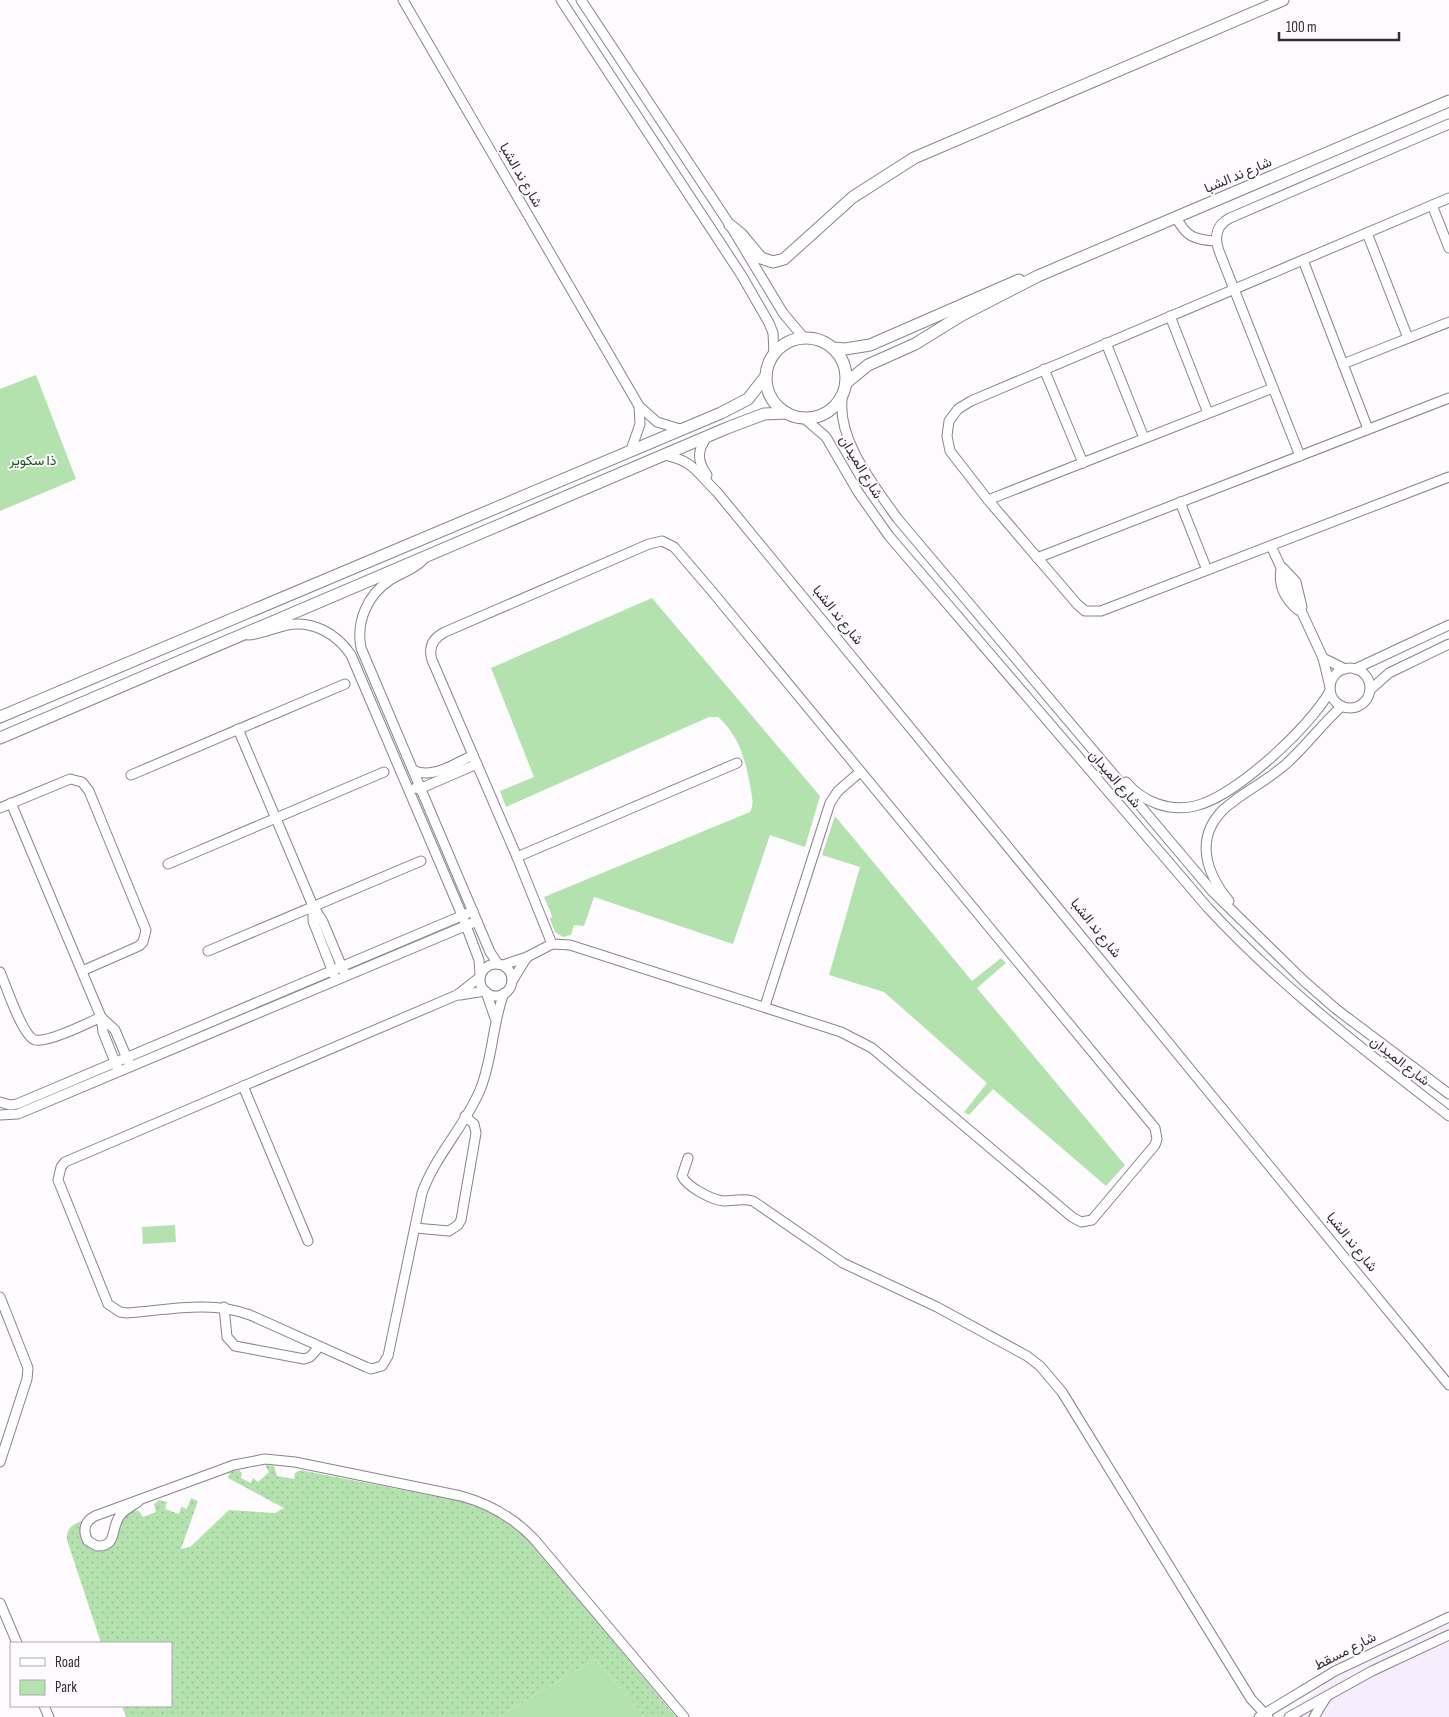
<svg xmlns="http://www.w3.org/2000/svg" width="1449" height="1717" viewBox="0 0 1449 1717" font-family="'Sofia Sans Condensed',Vazirmatn,sans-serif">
  <defs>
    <pattern id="garden-dots" width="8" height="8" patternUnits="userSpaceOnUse" patternTransform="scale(1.25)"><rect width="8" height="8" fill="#b4e2af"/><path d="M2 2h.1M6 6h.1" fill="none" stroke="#9bc297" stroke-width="1.8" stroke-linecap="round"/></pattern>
  </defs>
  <rect width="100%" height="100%" fill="#fdfbfe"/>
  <!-- built -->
  <polygon fill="#f6eefc" points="1449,1622 1449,1717 1283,1717 1331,1680"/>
  <!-- green -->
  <g fill="#b4e2af">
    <polygon points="36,375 76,479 0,511 0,389"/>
    <path d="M652,598l168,198 -15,51 -35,-12 -37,109 -139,-47 -10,29 -10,-1 -3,10 -8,2 -8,-5 -5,-13 2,-3 -8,-19 206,-85c5,-9 1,-18 0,-27 -5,-26 -11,-50 -32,-68h-9l-203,90 -6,-16 34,-14 -43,-109z"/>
    <polygon points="835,816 972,981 1001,958 1006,963 977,988 1125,1165 1106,1186 993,1089 969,1115 964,1112 987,1083 884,992 829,975 860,867 822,855"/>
    <polygon points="175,1225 176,1242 143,1244 142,1227"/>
    <polygon points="595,1659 645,1717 498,1717"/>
  </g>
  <!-- garden -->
  <path fill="url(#garden-dots)" d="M265,1465l9,1 3,10 17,3 1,-6 5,-3 164,32 29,11 33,24 150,180h-31l-50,-58 -97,58h-372l-4,-11h49v-63h-70l-34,-103c-1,-13 7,-16 17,-20l1,21 30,1 9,-25 9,-7 6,1 4,6 13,-5 -2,-8 5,-4 8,2 -2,7 14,5 2,-7 6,2 4,-11 7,3 -17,48 9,-2 39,-37 46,3 9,-5 -56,-30 2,-6 9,-2 3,3 -1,5 10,5 2,-5 5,4 11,-10z"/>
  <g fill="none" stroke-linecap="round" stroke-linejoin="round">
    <!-- minor casing -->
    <g stroke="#8a8190" stroke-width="11">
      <g id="minor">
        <polyline points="403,0 639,406 657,422 680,429"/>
        <polyline points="561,0 742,276 769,323 773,333 774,354"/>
        <polyline points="581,0 730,225 783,313 804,338"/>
        <polyline points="1449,198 971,401 958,409 949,421 947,436 950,451 988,500 1077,604 1085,611 1101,611 1449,477"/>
        <polyline points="1432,205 1449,248"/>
        <path d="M1176,217c10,20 19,23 40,24"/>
        <polyline points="1367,233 1408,338"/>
        <polyline points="1303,260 1368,429"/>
        <polyline points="1170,316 1208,413"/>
        <polyline points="1106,343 1144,438"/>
        <polyline points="1343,364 1449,322"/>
        <polyline points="1044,369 1083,463"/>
        <path d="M843,393c-9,43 30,91 54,125l315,373 92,90 32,28 113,85"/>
        <path d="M804,418l22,19 32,55 31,44 319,372c74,80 156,142 241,208"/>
        <polyline points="631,450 640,424 639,406"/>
        <path d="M664,455c29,5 33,18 53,37l732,893"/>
        <path d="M1300,456l-81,-205c-5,-14 -3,-26 11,-33l219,-94"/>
        <path d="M707,475c-10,-14 -10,-25 0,-38"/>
        <polyline points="988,500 1273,388"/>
        <polyline points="1180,502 1207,570"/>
        <path d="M662,541l12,6 36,42 445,539 2,11 -2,6 -63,75 -11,2 -9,-5 -200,-169 -31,-16 -271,-87 -18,-1 -35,-87 -85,-197c-4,-13 1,-22 13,-28l204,-88z"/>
        <polyline points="1271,546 1323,658 1330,687"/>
        <polyline points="1037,558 1449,398"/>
        <path d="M423,560c-10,10 -22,13 -33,20 -23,15 -34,42 -29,68l129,304 8,12"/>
        <polyline points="1283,568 1296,582 1302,607"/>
        <path d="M1281,569c-3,17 5,31 17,41"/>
        <path d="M248,635c14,-1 25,-7 39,-10 26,-5 50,9 64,30l111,260 17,45 1,15"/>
        <polyline points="1323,658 1345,669"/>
        <circle cx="1350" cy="688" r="20"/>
        <polyline points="1355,669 1449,625"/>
        <polyline points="1370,690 1389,673 1449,644"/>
        <polyline points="238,729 313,906 323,922 344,972"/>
        <path d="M413,770c19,10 43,-7 60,-15"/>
        <polyline points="131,775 345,684"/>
        <path d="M1126,782c17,20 43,30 69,24 40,-9 115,-79 135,-115"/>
        <polyline points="415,788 419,789 477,764"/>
        <polyline points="11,803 101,1017 103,1032 117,1067"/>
        <polyline points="0,808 70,779 82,782 89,791 146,930 143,942 139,946 82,971"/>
        <polyline points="517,857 737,763"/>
        <polyline points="168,864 384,772"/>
        <path d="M1229,901c-23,-28 -35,-63 -5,-92 19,-17 43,-28 62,-45 20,-18 36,-40 56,-58"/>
        <polyline points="313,906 313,921 334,975"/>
        <polyline points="208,951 421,861"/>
        <circle cx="496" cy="980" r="16"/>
        <polyline points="503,965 527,957 552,944"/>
        <path d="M0,972c6,13 22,64 35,68 13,3 53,-17 66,-23"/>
        <path d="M480,977l-23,18 -392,167 -4,5 -3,13 50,124 12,8 7,1c41,-3 84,-13 123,2l116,52 5,2 11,-3 6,-10 34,-163c13,-37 43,-67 58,-103 13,-31 12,-66 24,-97"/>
        <polyline points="512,981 527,957"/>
        <polyline points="486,992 495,1018"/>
        <polyline points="460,995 485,991"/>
        <polyline points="765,1006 830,803 838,791 860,772"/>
        <polyline points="101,1017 115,1030 129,1063"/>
        <polyline points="243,1086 308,1241"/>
        <polyline points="0,1102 10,1105 17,1104 473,911"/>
        <polyline points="0,1115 18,1114 477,921"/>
        <path d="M688,1158l-6,18c5,11 30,24 42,25 10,0 18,-3 29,0l90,62 94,44 90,49 13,10 22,26 189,307 17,18"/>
        <polyline points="415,1228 449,1231 458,1225 461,1220 476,1133 474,1124 465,1116"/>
        <polyline points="0,1297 28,1368 27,1379 0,1462"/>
        <polyline points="224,1307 227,1337 235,1346 304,1359 310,1357 319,1347"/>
        <path d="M139,1501c-7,6 -15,8 -20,16 -8,12 -2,30 -22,29l-9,-5c-6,-11 -3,-20 7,-25l139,-51 31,-6 30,3 166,34c29,8 52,21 73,43l150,178"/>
        <polyline points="0,1603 17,1643"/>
        <polyline points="44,1706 49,1717"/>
        <polyline points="1259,1717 1335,1671 1449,1617"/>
        <polyline points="1289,1717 1372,1671 1449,1635"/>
        <polyline points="1314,1717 1327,1696"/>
      </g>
    </g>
    <!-- major casing -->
    <g stroke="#8a8190" stroke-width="13">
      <g id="major">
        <polyline points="730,225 741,234 761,258 773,262 784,259 853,197 914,158 1283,0"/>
        <circle cx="806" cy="378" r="40"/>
        <polyline points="833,348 845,349 870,345 1019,280"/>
        <polyline points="846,383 868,365 915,344 962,315 1038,276 1449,101"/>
        <polyline points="0,717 721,413 748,399 766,376"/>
        <polyline points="0,738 727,428 764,414 787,413"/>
      </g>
    </g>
    <!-- minor -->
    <use href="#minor" stroke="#fff" stroke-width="9"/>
    <!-- major -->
    <use href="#major" stroke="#fff" stroke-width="11"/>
  </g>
  <g text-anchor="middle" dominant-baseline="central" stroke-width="4" stroke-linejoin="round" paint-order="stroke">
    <!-- street labels -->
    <g font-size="14" fill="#322e35" stroke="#fdfbfe">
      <text transform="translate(521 175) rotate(60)">شارع ند الشبا</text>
      <text transform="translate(1238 175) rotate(-23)">شارع ند الشبا</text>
      <text transform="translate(861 467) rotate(59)">شارع الميدان</text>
      <text transform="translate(838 615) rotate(51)">شارع ند الشبا</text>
      <text transform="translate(1115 779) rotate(49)">شارع الميدان</text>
      <text transform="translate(1096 928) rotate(51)">شارع ند الشبا</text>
      <text transform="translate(1400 1061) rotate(38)">شارع الميدان</text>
      <text transform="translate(1352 1242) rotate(51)">شارع ند الشبا</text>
      <text transform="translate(1345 1651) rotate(-27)">شارع مسقط</text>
    </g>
    <!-- park labels -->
    <g font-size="14" fill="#155811" stroke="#fdfbfe">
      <text x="33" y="460">ذا سكوير</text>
    </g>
  </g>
  <!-- legend -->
  <rect x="10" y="1642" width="162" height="65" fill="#fdfbfe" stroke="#aca9ae"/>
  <rect x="20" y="1658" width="25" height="8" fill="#ffffff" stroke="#aca9ae"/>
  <text x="55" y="1667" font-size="15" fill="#322e35">Road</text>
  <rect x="20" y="1680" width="25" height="15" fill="#b4e2af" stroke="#aca9ae"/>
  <text x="55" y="1692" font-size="15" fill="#322e35">Park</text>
  <!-- scale -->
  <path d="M1279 32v8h120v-8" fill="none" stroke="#322e35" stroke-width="2.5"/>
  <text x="1286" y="32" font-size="15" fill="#322e35" stroke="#fdfbfe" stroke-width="4" paint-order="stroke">100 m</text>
</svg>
